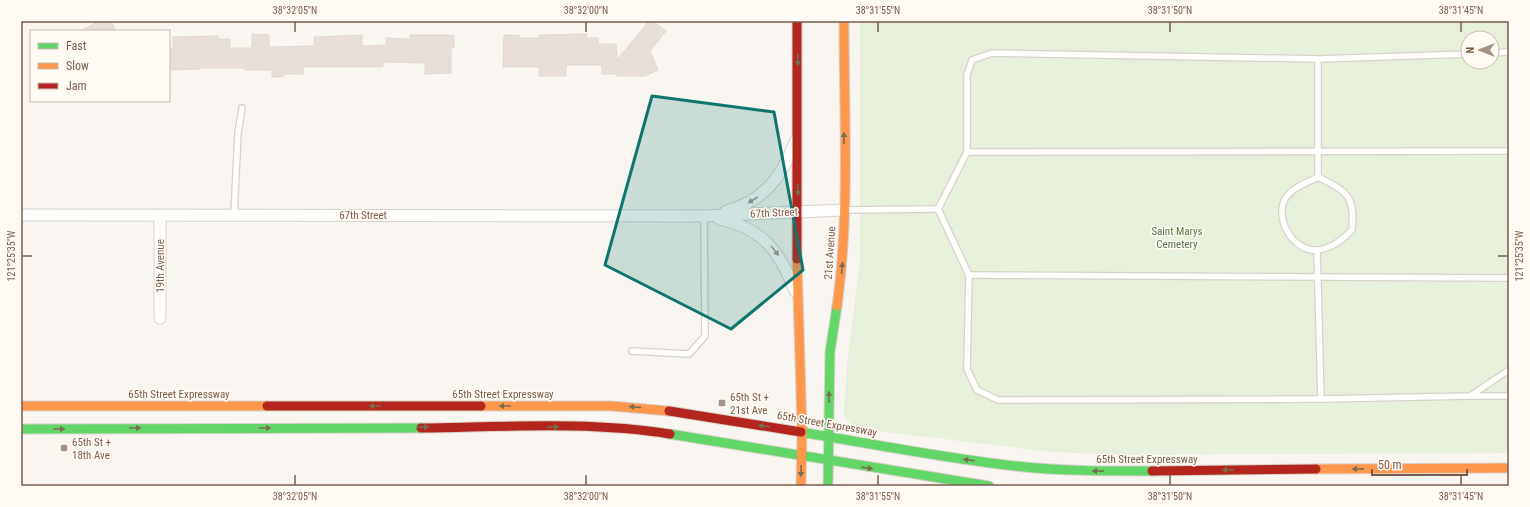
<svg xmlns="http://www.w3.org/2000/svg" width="1530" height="507" viewBox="0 0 1530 507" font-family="'Roboto Condensed',sans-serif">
  <rect width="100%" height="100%" fill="#f9f5f0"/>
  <!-- green -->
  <path fill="#e7f0db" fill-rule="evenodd" d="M860,21h649v432l-380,2 -77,-3 -174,-21 -27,-5 -7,-13 3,-47 13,-106zM1468,38h24v24h-24z"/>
  <!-- building -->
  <g fill="#e6ded7" stroke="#e2d8d2">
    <polygon points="99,21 111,21 116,31 81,31"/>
    <polygon points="649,21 653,21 666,31 650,51 658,70 645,76 617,76 617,74 602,74 602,65 566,65 566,76 539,76 539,67 503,67 504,35 519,35 519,38 539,38 539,35 587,34 586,38 598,38 598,44 616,44 617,60"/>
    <polygon points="252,34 269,35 269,47 314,46 314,37 362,35 362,46 386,45 386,38 410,39 410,35 454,35 454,48 451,48 451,73 425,74 425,63 383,62 383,67 303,67 303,74 283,74 283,77 272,77 272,70 245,70 245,68 200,68 200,69 169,70 169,48 173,48 173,37 218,36 218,39 230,39 230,48 252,48"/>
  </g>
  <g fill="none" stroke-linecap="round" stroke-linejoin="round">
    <!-- lane casing -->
    <g stroke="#d7d1cb" stroke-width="8">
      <g id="lane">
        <polyline points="1492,53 1509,52"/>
        <polyline points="1468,54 1318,59 992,53 972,60 967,75 967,152 938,209 969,275 967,369 977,390 998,400 1321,399 1470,396 1509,370"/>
        <polyline points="1318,59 1318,177"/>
        <polyline points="967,152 1509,151"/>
        <path d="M1318,177c30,15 37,19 34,53 -10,10 -20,18 -34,20 -25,3 -46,-34 -31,-54 8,-10 20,-13 31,-19z"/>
        <polyline points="844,210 938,209"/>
        <polyline points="234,215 238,133 242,108"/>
        <polyline points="1317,250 1321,399"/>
        <polyline points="969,275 1509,278"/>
        <polyline points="632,351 689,354 705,336 704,216"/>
        <polyline points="1471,396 1509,396"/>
      </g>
    </g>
    <!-- street casing -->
    <g stroke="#d7d1cb" stroke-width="13">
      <g id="street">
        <path d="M726,211c37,-9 56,-34 69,-69"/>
        <polyline points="21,215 704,216 844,210"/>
        <polyline points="160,215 160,318"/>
        <path d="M719,219c43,9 61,32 76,72"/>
      </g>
    </g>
    <!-- fast casing -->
    <g stroke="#d9d2cb" stroke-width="11">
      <g id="fast">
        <polyline points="21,429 421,428"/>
        <path d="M801,432c71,12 142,26 214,34 45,5 91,5 137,5"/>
        <polyline points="670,434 989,486"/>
        <polyline points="828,486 830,352 837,306"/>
      </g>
    </g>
    <!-- slow casing -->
    <g stroke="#d9d2cb" stroke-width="11">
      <g id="slow">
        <polyline points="797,259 802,431 801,486"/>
        <path d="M837,306c13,-93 7,-191 7,-285"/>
        <polyline points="21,406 267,406"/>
        <polyline points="481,406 611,406 669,411"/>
        <polyline points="1316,469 1509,468"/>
      </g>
    </g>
    <!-- jam casing -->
    <g stroke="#d9d2cb" stroke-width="11">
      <g id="jam">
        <polyline points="797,21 797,259"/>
        <polyline points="267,406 481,406"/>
        <polyline points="669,411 801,432"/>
        <path d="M421,428c81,-1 170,-7 249,6"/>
        <polyline points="1152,471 1316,469"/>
      </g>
    </g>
    <!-- lane -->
    <use href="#lane" stroke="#fefefd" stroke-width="5.5"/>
    <!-- street -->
    <use href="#street" stroke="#fefefd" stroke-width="11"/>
    <!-- fast -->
    <use href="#fast" stroke="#63d668" stroke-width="9"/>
    <!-- slow -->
    <use href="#slow" stroke="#ff974d" stroke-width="9"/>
    <!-- jam -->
    <use href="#jam" stroke="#b3261e" stroke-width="9"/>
  </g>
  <!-- one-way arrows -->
  <defs><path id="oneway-solid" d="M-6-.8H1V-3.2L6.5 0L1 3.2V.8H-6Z"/></defs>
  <g fill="#776e51">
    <use href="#oneway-solid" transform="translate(798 60) rotate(90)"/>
    <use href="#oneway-solid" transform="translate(844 138) rotate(-90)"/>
    <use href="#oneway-solid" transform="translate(798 190) rotate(90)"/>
    <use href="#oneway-solid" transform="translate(842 268) rotate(-85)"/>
    <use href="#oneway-solid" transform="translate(829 397) rotate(-90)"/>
    <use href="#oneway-solid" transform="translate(375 406) rotate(180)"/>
    <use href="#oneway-solid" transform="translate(505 406) rotate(180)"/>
    <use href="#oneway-solid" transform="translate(635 407) rotate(-176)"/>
    <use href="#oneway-solid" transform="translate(764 426) rotate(-171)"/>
    <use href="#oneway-solid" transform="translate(423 427)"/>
    <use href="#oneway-solid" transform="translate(553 427)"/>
    <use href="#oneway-solid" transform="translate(135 428)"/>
    <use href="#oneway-solid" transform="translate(265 428)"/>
    <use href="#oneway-solid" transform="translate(59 429)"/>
    <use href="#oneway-solid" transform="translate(969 460) rotate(-173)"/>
    <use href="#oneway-solid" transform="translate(867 468) rotate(9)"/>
    <use href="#oneway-solid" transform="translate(1358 469) rotate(180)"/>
    <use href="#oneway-solid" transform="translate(1228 470) rotate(180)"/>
    <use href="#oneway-solid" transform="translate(801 471) rotate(92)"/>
    <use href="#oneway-solid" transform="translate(1098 471) rotate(-179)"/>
  </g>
  <g fill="#a8958b">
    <use href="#oneway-solid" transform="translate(753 200) rotate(149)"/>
    <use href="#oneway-solid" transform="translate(775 251) rotate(51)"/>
  </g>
  <!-- marked area -->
  <path fill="#0f766e" fill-opacity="0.2" stroke="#0f766e" stroke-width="3" stroke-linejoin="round" d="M652,96l122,16 29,158 -72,59 -126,-64z"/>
  <!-- ticks -->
  <path fill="none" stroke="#7a5c4d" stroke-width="1.5" d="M295,22v10M586,22v10M878,22v10M1170,22v10M1461,22v10M22,256h10M1498,256h10M295,475v10M586,475v10M878,475v10M1170,475v10M1461,475v10"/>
  <!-- markers -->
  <g fill="#a69286" stroke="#fffaf3" stroke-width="1.5">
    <rect x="718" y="399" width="8" height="8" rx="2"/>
    <rect x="60" y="444" width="8" height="8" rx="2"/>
  </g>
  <g text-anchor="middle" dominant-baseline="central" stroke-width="3" stroke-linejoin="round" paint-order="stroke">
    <!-- street labels -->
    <g font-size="11" fill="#7a5c4d" stroke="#fffaf3">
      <text transform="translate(774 213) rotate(-3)">67th Street</text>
      <text x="363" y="215">67th Street</text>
      <text transform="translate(830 253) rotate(-86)">21st Avenue</text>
      <text transform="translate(160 266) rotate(-90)">19th Avenue</text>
      <text x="179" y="394">65th Street Expressway</text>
      <text x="503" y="394">65th Street Expressway</text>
      <text transform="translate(827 424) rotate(10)">65th Street Expressway</text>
      <text x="1147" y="459">65th Street Expressway</text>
    </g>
    <!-- park labels -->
    <g font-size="11" fill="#537a41" stroke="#fffaf3">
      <text x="1177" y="231">Saint Marys<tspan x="1177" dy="13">Cemetery</tspan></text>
    </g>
    <!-- poi labels -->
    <g font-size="11" fill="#7a5c4d" stroke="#fffaf3" text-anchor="start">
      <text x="730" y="397">65th St +<tspan x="730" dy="13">21st Ave</tspan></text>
      <text x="72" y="442">65th St +<tspan x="72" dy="13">18th Ave</tspan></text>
    </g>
  </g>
  <!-- border -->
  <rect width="1530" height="507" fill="none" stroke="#fffaf3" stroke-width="44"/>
  <!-- legend -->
  <rect x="30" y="30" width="140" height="72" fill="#fffaf3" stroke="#cabbb1"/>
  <rect x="38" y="43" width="20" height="6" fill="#63d668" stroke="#cabbb1"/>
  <text x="66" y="50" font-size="12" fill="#7a5c4d">Fast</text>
  <rect x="38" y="63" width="20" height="6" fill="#ff974d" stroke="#cabbb1"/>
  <text x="66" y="70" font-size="12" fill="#7a5c4d">Slow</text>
  <rect x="38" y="83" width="20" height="6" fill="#b3261e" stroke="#cabbb1"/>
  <text x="66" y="90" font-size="12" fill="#7a5c4d">Jam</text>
  <!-- north arrow -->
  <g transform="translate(1480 50) rotate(270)"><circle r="19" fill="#fffaf3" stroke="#cabbb1"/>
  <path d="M0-3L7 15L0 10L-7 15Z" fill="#a69286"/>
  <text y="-6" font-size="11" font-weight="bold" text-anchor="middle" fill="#7a5c4d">N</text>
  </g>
  <!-- scale -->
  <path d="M1372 469v6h95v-6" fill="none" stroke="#7a5c4d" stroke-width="2"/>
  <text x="1378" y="469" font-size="12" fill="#7a5c4d" stroke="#fffaf3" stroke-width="3" paint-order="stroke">50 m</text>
  <rect x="22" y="22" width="1486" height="463" fill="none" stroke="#7a5c4d" stroke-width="1.5"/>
  <g font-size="10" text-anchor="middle" fill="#7a5c4d">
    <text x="295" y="14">38°32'05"N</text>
    <text x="586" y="14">38°32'00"N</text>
    <text x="878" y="14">38°31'55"N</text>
    <text x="1170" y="14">38°31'50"N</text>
    <text x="1461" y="14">38°31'45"N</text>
    <text transform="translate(1519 256) rotate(-90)" y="4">121°25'35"W</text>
    <text transform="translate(11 256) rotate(-90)" y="4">121°25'35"W</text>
    <text x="295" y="500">38°32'05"N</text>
    <text x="586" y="500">38°32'00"N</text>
    <text x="878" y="500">38°31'55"N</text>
    <text x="1170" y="500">38°31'50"N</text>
    <text x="1461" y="500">38°31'45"N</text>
  </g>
</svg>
